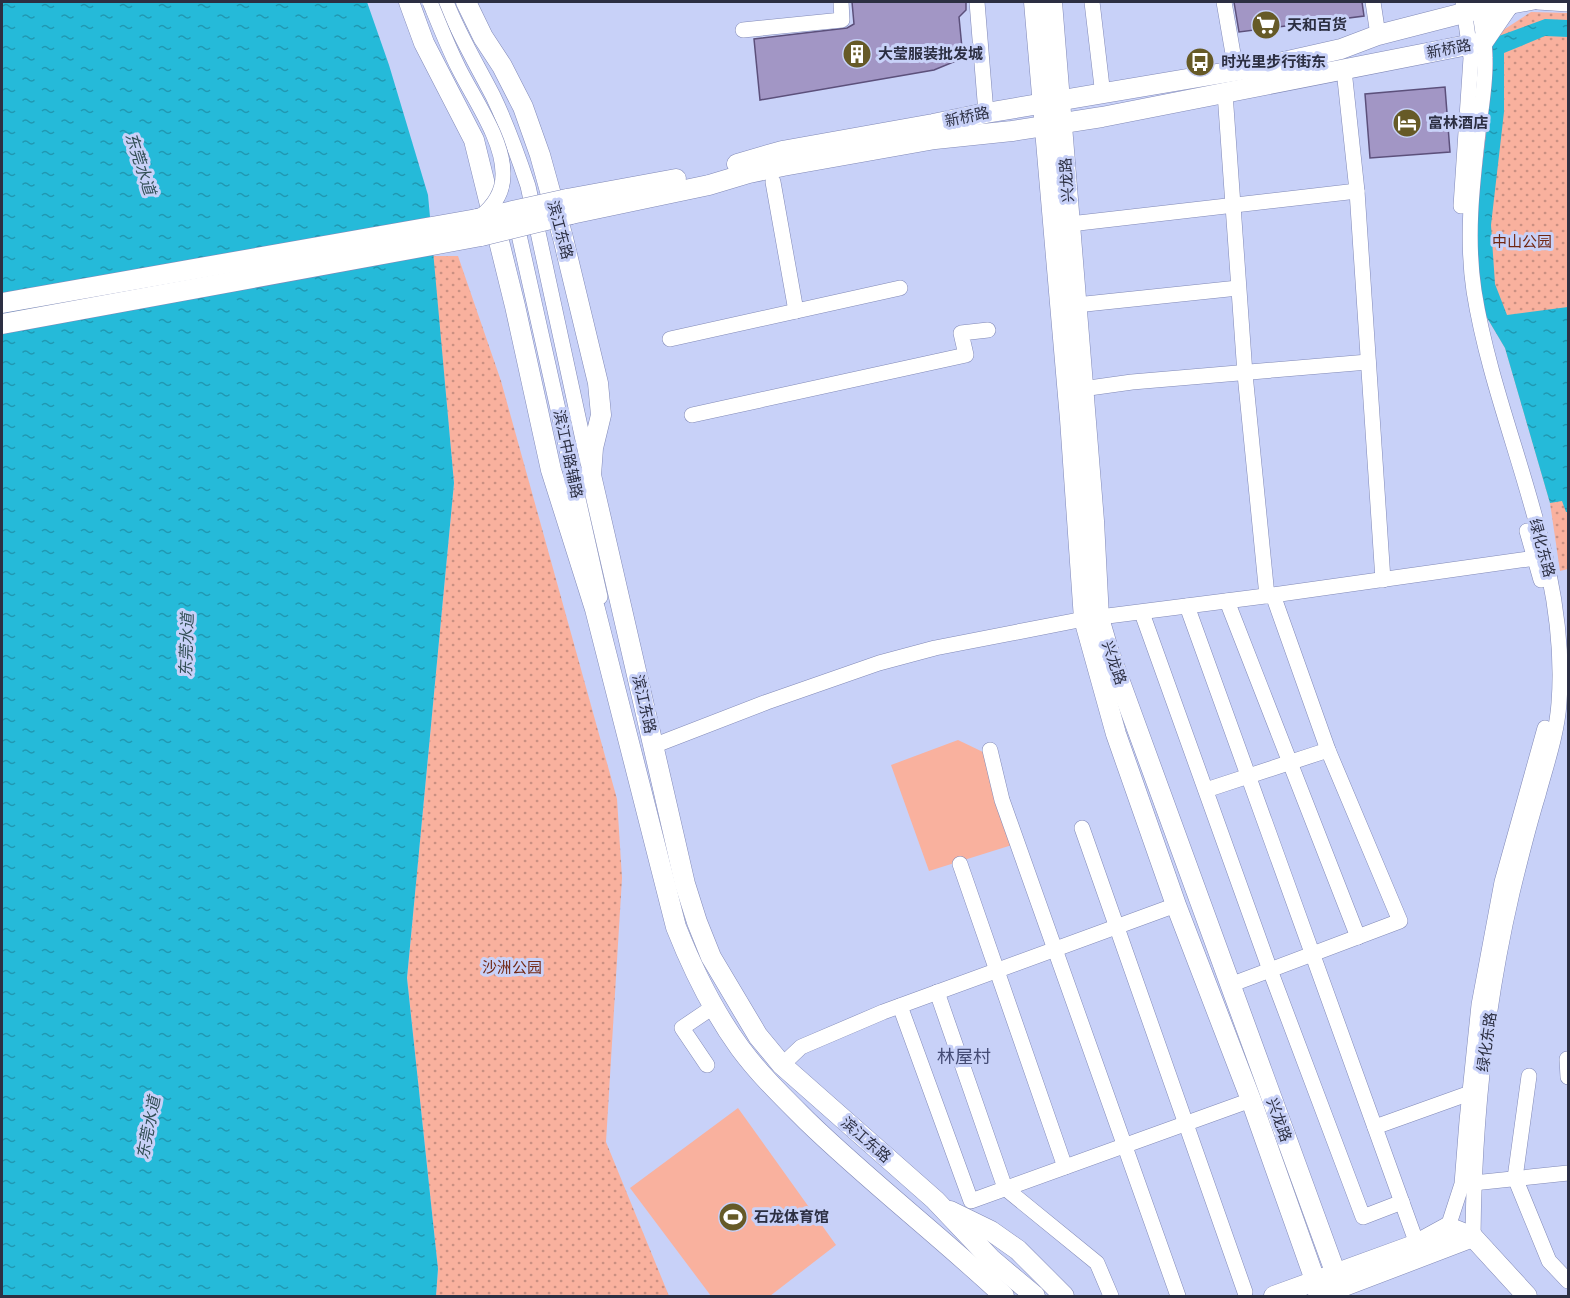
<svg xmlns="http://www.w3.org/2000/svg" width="1570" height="1298" viewBox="0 0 1570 1298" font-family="'Varela Round','Noto Sans SC',sans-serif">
  <defs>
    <pattern id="park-dots" width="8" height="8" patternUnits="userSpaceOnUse" patternTransform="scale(1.5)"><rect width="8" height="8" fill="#f9b19e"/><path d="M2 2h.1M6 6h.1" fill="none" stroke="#ca9082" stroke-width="1.8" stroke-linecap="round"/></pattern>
    <pattern id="water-ripples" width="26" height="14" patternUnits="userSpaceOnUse" patternTransform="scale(1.5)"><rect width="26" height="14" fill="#25bad9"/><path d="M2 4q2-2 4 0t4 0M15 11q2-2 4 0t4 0" fill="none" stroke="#2098b2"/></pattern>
  </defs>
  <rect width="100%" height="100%" fill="#c8d1f8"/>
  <!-- grass -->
  <g fill="#f9b19e">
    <polygon points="958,740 983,752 1012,845 929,871 891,765"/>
    <polygon points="738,1108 836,1245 770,1296 711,1296 630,1188"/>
  </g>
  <!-- park -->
  <g fill="url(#park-dots)">
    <polygon points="1531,12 1568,13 1568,569 1560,571 1550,503 1505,348 1486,316 1481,160 1487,127 1488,40"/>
    <polygon points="433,256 458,256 501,381 617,799 622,878 606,1142 669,1296 436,1296 438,1269 407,978 454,483"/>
  </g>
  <!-- water -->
  <g fill="url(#water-ripples)">
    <polygon points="2,2 367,2 389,65 428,195 454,483 407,978 438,1269 436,1296 2,1296"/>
    <polygon points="1545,19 1568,20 1568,37 1545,36 1504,53 1504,112 1491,225 1495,284 1507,315 1568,307 1568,512 1566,512 1562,501 1550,503 1505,348 1486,316 1476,263 1475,223 1487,127 1488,40"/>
  </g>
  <!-- building -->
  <g fill="#a296c5" stroke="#5c507b" stroke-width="1.5">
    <polygon points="852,2 966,2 966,10 959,17 962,48 956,61 934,70 760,100 754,39 847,28 854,24"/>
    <polygon points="1234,2 1362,2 1364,16 1239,32"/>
    <polygon points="1445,87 1450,152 1370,158 1365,94"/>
  </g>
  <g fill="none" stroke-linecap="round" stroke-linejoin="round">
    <!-- minor casing -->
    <g stroke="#8189b7" stroke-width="16">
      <g id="minor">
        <path d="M446,2c13,33 31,63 47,94 14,29 25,60 35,90l60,277"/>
        <polyline points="977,2 986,113"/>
        <polyline points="1092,2 1102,87"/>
        <polyline points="1224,2 1236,71"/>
        <polyline points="1373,2 1378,35"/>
        <polyline points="1538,2 1568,4"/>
        <polyline points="1507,7 1534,2"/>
        <polyline points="743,30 842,20 841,2"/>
        <polyline points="1344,70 1357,191 1383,580"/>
        <polyline points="1225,93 1245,374 1267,596"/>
        <polyline points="773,182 796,311"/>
        <polyline points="1461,206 1471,58 1463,2"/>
        <polyline points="515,217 600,597"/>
        <polyline points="1070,224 1357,191"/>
        <polyline points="1076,305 1238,288"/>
        <polyline points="670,339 900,288"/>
        <polyline points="1082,389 1132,382 1368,362"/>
        <polyline points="692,415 966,355 961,333 988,330"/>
        <polyline points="1527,531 1541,580"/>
        <polyline points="1227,601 1358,937"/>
        <polyline points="1187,606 1417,1244"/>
        <polyline points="1142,613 1270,970 1363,1217 1402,1202"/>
        <polyline points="653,746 767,702 879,663 935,648 1084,619 1273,595 1535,558"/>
        <polyline points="990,750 1002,800 1178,1296"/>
        <polyline points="1206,790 1328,750"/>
        <polyline points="1082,828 1245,1292"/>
        <polyline points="960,864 1065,1167"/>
        <polyline points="1230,985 1400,921 1328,750 1273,595"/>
        <polyline points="937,992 1005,1188 1097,1263 1111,1296"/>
        <polyline points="900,1006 971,1201 1251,1100"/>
        <polyline points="1567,1059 1568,1077"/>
        <polyline points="707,1065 682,1028 713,1007"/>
        <polyline points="782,1065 801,1047 883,1012 1176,905"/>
        <polyline points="1529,1076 1515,1178 1549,1261 1568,1281"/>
        <polyline points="1375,1127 1470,1093"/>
        <polyline points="1464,1184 1568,1173"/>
        <polyline points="1448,1227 1462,1184 1467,1121 1479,1005 1502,882 1545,728"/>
        <path d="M1473,1237c1,-115 13,-232 39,-344 8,-33 16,-66 26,-98 8,-30 19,-61 21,-92 11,-143 -63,-274 -85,-412 -8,-53 -2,-105 4,-158 3,-25 8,-50 7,-75 0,-19 -4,-38 -7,-56"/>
      </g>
    </g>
    <!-- major casing -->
    <g stroke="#8189b7" stroke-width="21">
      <g id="major">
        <path d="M409,2l15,41 50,97 41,166 36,164 44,139 81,318c17,43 37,84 64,121 20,27 43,49 67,73 63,61 133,115 197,175"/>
        <polyline points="466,2 483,37 502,66 523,107 540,155 563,238 598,383 601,415 593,448 591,475 685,884 697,922 711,957 758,1036 782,1065 935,1200 991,1259 1035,1296"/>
        <polyline points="1034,2 1070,419 1084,619 1116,734 1176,905 1251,1100 1315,1280"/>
        <polyline points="1052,2 1094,521 1099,618 1108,649 1341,1288"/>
        <polyline points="737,164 782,151 933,124 986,113 1270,65 1341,49 1378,35 1479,9 1507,7"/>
        <polyline points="567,199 676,179"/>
        <polyline points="571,214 709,185 749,173 783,166 935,139 1012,131 1102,117 1483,42 1507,7"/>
        <polyline points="2,303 477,219"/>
        <polyline points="2,324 481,236"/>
        <polyline points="950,1211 991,1231 1018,1250 1064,1296"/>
        <polyline points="1274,1296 1417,1244 1448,1227 1473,1237 1527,1296"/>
        <polyline points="1318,1296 1473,1237"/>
      </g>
    </g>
    <!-- minor -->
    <use href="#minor" stroke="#fff" stroke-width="15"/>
    <!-- major -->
    <use href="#major" stroke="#fff" stroke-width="20"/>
    <!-- minor-bridge casing -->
    <g stroke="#8189b7" stroke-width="16" stroke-linecap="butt">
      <path id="minor-bridge" d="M430,2c9,22 18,45 29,67 15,30 45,72 44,106 0,18 -9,31 -23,42"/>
    </g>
    <!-- major-bridge casing -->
    <g stroke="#8189b7" stroke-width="21" stroke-linecap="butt">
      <g id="major-bridge">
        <polyline points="477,219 567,199"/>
        <polyline points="481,236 571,214"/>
      </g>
    </g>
    <!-- minor-bridge -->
    <use href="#minor-bridge" stroke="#fff" stroke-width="15"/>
    <!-- major-bridge -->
    <use href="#major-bridge" stroke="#fff" stroke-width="20"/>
  </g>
  <!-- icons -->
  <defs>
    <g id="supermarket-disc" transform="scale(1.5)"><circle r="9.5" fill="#665a27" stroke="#c8d1f8"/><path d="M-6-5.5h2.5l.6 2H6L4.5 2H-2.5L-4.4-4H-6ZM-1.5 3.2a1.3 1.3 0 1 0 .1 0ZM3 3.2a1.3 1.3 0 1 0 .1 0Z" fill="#fff"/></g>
    <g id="building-disc" transform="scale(1.5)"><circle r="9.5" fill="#665a27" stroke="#c8d1f8"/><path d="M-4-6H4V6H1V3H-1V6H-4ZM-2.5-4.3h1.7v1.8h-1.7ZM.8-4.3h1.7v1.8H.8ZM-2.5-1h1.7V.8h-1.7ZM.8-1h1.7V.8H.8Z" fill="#fff"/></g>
    <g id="bus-disc" transform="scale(1.5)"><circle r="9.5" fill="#665a27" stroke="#c8d1f8"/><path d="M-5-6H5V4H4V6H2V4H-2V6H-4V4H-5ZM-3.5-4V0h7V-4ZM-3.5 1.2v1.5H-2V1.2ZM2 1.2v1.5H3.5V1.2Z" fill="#fff"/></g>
    <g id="hotel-disc" transform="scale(1.5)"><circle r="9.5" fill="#665a27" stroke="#c8d1f8"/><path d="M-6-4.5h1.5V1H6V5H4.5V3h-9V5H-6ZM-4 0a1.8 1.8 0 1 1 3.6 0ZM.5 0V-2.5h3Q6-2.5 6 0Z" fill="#fff"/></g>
    <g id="stadium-disc" transform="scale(1.5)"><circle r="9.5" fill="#665a27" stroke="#c8d1f8"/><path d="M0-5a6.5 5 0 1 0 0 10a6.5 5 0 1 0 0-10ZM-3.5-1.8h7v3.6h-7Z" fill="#fff"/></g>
  </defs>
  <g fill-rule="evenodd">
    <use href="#supermarket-disc" x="1266" y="25"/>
    <use href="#building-disc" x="857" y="54"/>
    <use href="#bus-disc" x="1200" y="62"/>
    <use href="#hotel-disc" x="1407" y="123"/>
    <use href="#stadium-disc" x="733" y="1217"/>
  </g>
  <g text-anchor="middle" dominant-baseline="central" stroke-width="6" stroke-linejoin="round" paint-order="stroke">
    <!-- poi labels -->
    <g font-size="15" font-weight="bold" fill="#2c2f42" stroke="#c8d1f8" text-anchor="start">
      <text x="1287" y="25">天和百货</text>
      <text x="878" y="54">大莹服装批发城</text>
      <text x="1221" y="62">时光里步行街东</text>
      <text x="1428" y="123">富林酒店</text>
      <text x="754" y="1217">石龙体育馆</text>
    </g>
    <!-- street labels -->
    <g font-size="15" fill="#2c2f42" stroke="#c8d1f8">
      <text transform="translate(1449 49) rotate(-11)">新桥路</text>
      <text transform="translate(967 117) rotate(-12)">新桥路</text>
      <text transform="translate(1067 180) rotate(-94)">兴龙路</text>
      <text transform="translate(560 230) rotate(75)">滨江东路</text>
      <text transform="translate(568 454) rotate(78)">滨江中路辅路</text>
      <text transform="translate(1542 548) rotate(75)">绿化东路</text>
      <text transform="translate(1114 663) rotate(71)">兴龙路</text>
      <text transform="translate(644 704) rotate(77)">滨江东路</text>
      <text transform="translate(1487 1042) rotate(-82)">绿化东路</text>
      <text transform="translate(1279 1120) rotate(70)">兴龙路</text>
      <text transform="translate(866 1140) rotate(41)">滨江东路</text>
    </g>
    <!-- park labels -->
    <g font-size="15" fill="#712712" stroke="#c8d1f8">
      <text x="1522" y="242">中山公园</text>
      <text x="512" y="968">沙洲公园</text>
    </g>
    <!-- water labels -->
    <g font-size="16" font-style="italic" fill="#324f56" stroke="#c8d1f8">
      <text transform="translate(140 164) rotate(72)">东莞水道</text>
      <text transform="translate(187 645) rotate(-88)">东莞水道</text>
      <text transform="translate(149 1128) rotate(-79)">东莞水道</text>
    </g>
    <!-- quarter labels -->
    <g font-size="18" fill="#454c75" stroke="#c8d1f8">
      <text x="964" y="1057">林屋村</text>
    </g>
  </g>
  <!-- border -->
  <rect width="1570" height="1298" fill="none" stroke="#2c2f42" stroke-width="6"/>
</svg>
